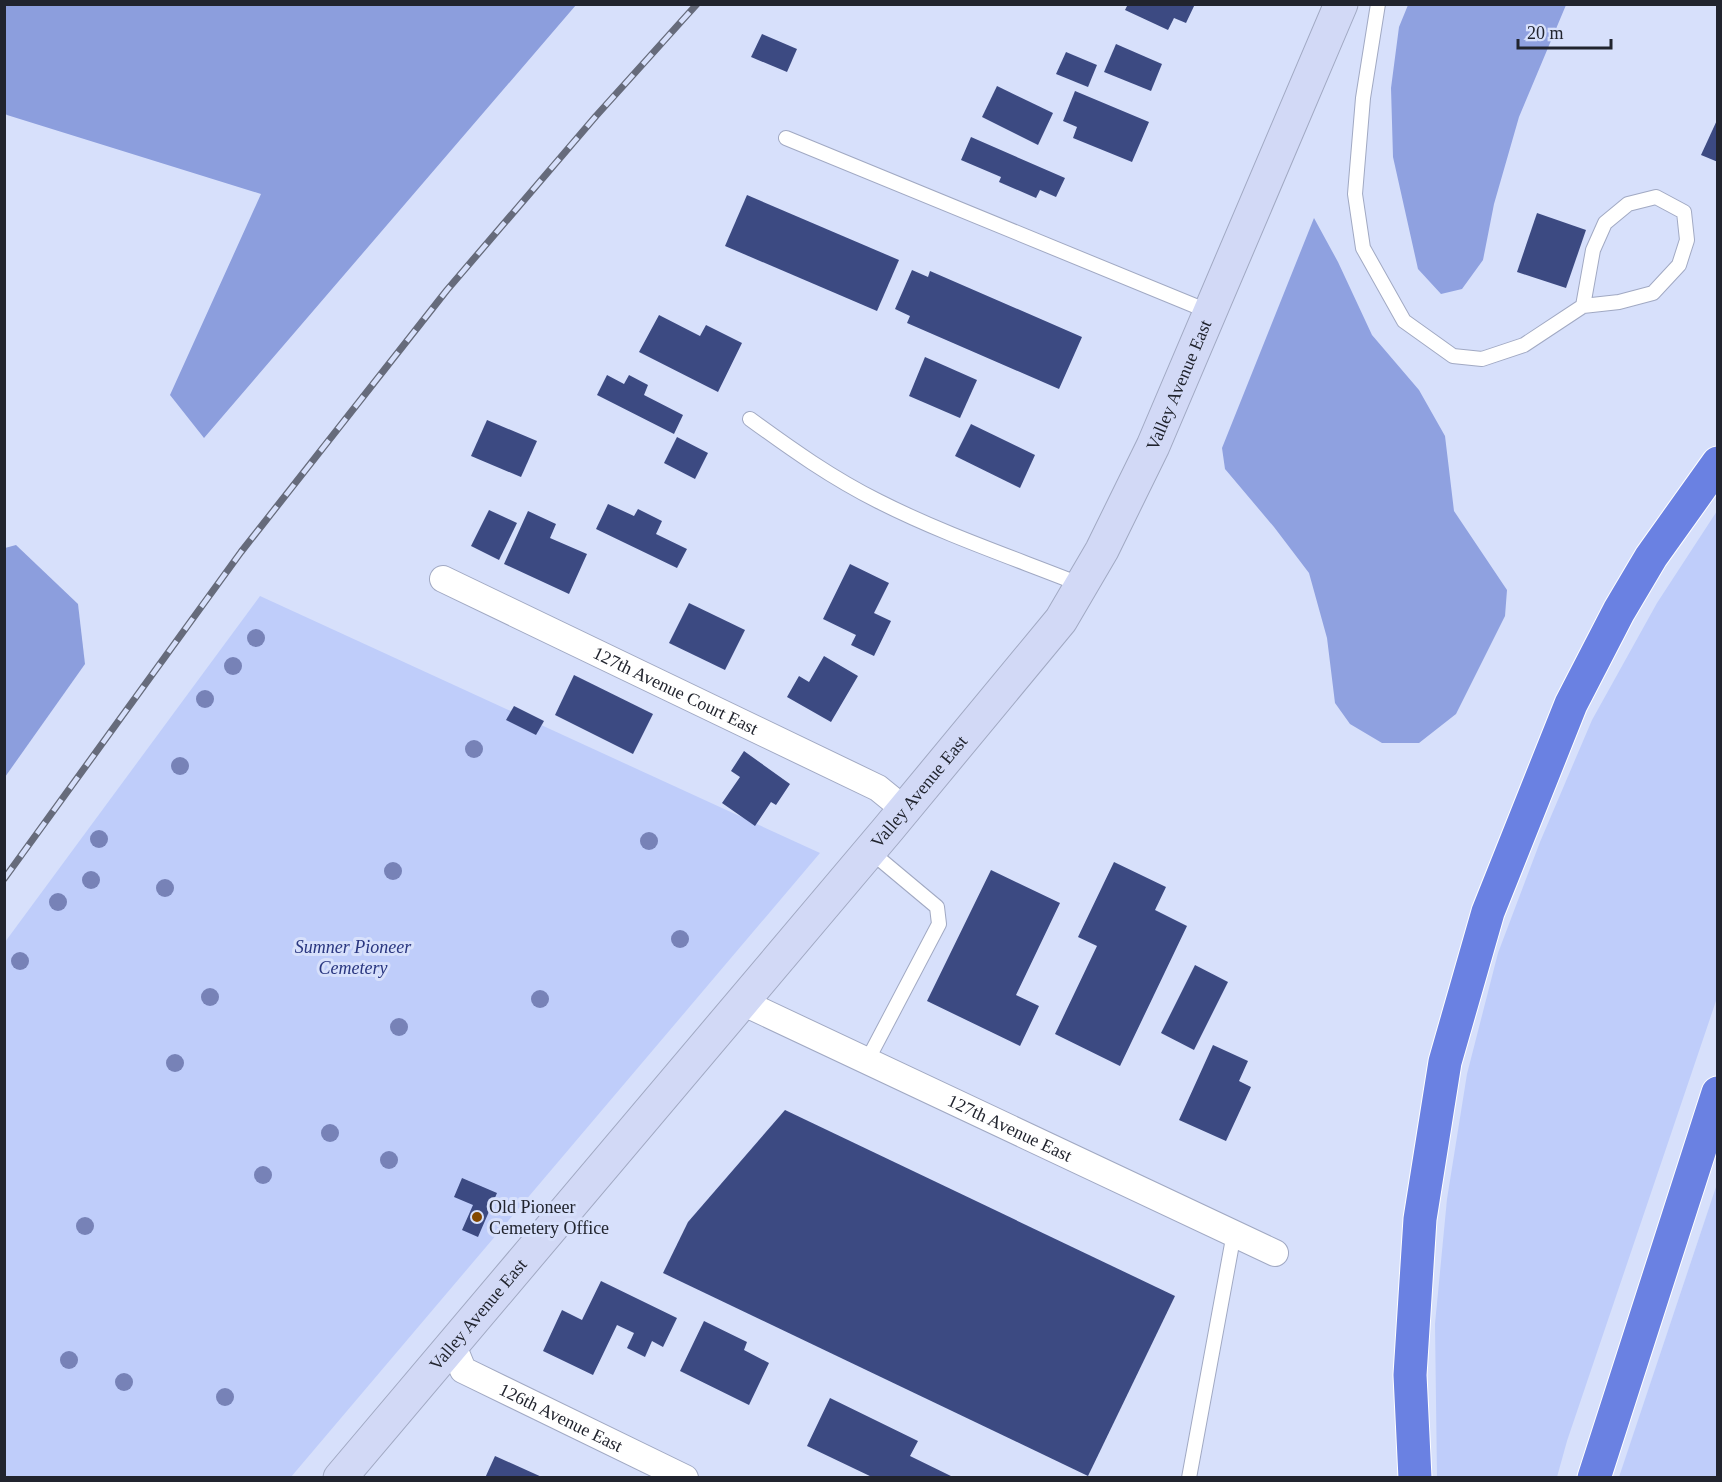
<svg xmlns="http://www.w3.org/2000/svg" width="1722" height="1482" viewBox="0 0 1722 1482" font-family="Georgia,serif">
  <rect width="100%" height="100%" fill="#d7e0fb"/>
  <!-- green -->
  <g fill="#bfcdfa">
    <polygon points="1717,511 1717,998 1567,1441 1557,1477 1437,1477 1435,1324 1447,1199 1467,1074 1498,953 1540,842 1592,720 1657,603"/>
    <polygon points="260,596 820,853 291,1477 5,1478 5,942"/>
    <polygon points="1717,1184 1717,1477 1619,1477"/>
  </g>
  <!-- forest -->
  <g fill="#8c9edd">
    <polygon points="4,5 5,4 576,5 204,438 170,395 261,194 7,115 4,113"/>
    <polygon points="16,545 78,604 85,664 5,777 5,548"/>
  </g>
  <!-- water -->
  <g fill="#8fa1e0">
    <polygon points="1408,5 1566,5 1519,117 1494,204 1483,260 1462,289 1441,294 1418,269 1393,157 1391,88 1399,27"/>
    <polygon points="1314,218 1338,262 1372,335 1419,390 1445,436 1454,511 1507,590 1505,616 1456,714 1419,743 1382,743 1350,724 1335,703 1327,638 1309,573 1274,527 1225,469 1222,448"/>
  </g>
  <!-- building -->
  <g fill="#3c4a82">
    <polygon points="1128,4 1195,4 1186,23 1174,18 1168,30 1125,10"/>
    <polygon points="762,34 797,49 787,72 751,57"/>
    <polygon points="1116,44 1162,64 1151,91 1104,72"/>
    <polygon points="1066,52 1097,65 1088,87 1056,74"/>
    <polygon points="997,86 1053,113 1038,145 982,117"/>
    <polygon points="1075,91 1149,122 1132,162 1073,138 1077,127 1063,121"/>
    <polygon points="1718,118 1718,162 1701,155"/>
    <polygon points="971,137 1065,178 1056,197 1040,190 1036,198 999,182 1001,177 961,160"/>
    <polygon points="747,195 899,260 877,311 725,246"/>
    <polygon points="1537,213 1586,230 1566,288 1517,272"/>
    <polygon points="912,270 928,277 930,271 1082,337 1059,389 907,323 910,316 895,309"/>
    <polygon points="659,315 700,336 706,325 742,343 718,392 639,352"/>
    <polygon points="925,357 977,380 960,418 909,396"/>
    <polygon points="607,375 624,384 629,375 648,385 644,395 683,415 674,434 597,395"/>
    <polygon points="487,420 537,441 521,477 471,456"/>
    <polygon points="971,424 1035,455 1020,488 955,456"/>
    <polygon points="677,437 708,453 695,479 664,463"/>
    <polygon points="608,504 634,516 638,509 662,521 656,534 687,549 677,568 596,529"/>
    <polygon points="489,510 517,523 499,560 471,546"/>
    <polygon points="528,511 556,524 550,538 587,554 569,594 504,564"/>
    <polygon points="850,564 889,583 874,613 891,621 874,656 851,645 856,635 823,619"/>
    <polygon points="689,603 745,630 725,670 669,643"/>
    <polygon points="824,656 858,676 831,722 787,697 799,676 809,682"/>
    <polygon points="574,675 653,714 633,754 555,715"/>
    <polygon points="514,706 544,721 536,735 506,720"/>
    <polygon points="744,751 790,784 776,805 771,802 755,826 722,803 740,777 731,771"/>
    <polygon points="1114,862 1166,887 1155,910 1187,926 1120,1066 1055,1034 1097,946 1078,937"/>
    <polygon points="991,870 1060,903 1016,995 1039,1006 1020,1046 927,1001"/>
    <polygon points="1195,965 1228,982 1194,1050 1161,1033"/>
    <polygon points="1213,1045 1248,1061 1239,1081 1251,1087 1226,1141 1179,1120"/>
    <polygon points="785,1110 1175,1296 1088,1476 663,1273 688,1222"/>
    <polygon points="462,1178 497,1193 478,1237 462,1230 473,1205 454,1197"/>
    <polygon points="601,1281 677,1318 663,1347 652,1341 645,1357 627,1348 634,1333 617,1325 593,1375 543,1351 562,1310 582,1320"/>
    <polygon points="704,1321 747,1342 744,1350 769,1363 749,1405 680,1371"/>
    <polygon points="830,1398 918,1441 910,1456 955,1478 874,1478 807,1446"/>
    <polygon points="495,1456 544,1478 485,1478"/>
  </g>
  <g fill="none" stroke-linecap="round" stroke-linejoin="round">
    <!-- service casing -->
    <g stroke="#a1a9c3" stroke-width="16">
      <g id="service">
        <polyline points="1378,4 1363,98 1355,194 1363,248 1404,321 1453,356 1482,359 1524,345 1583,306 1619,302 1653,293 1679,265 1687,240 1684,212 1656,197 1628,204 1605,223 1593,250 1583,306"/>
        <polyline points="786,138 1210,312"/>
        <path d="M750,419c41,30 82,59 128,82 65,33 136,57 204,84"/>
        <polyline points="867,1061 939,924 937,907 870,851"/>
        <polyline points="1189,1478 1234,1233"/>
      </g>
    </g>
    <!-- minor casing -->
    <g stroke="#a1a9c3" stroke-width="28">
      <g id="minor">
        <path id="s1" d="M443,579l435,209 27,22"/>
        <path id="s2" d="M742,1002l533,251"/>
        <path id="s3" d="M452,1343l11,27 222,108"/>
      </g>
    </g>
    <!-- secondary casing -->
    <g stroke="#a1a9c3" stroke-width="35">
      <g id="secondary">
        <path id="s4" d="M340,1478l549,-650 172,-208 41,-70 51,-104 188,-442"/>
      </g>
    </g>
    <!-- motorway casing -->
    <g stroke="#fff" stroke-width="35">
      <g id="motorway">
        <polyline points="1415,1478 1410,1375 1420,1219 1445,1062 1488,912 1571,704 1619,611 1651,557 1718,463"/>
        <polyline points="1594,1478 1718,1093"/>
      </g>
    </g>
    <!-- service -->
    <use href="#service" stroke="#fff" stroke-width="14"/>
    <!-- minor -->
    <use href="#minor" stroke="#fff" stroke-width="26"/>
    <!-- secondary -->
    <use href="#secondary" stroke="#d2d9f6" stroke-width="33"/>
    <!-- motorway -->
    <use href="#motorway" stroke="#6a81e2" stroke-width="33"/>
    <!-- rail casing -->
    <g stroke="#666b7b" stroke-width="7">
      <polyline id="rail" points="4,879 241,552 447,290 596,116 697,4"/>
    </g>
    <!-- rail -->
    <use href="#rail" stroke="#d7e0fb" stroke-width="4.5" stroke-dasharray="14" stroke-linecap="butt"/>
  </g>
  <!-- trees -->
  <g fill="#7782b7">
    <circle cx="256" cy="638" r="9"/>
    <circle cx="233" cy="666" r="9"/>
    <circle cx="205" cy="699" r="9"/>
    <circle cx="474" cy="749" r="9"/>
    <circle cx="180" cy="766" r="9"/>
    <circle cx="99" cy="839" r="9"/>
    <circle cx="649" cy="841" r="9"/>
    <circle cx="393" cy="871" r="9"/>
    <circle cx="91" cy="880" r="9"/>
    <circle cx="165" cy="888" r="9"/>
    <circle cx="58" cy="902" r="9"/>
    <circle cx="680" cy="939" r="9"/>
    <circle cx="20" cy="961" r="9"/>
    <circle cx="210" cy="997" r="9"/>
    <circle cx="540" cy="999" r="9"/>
    <circle cx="399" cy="1027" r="9"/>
    <circle cx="175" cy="1063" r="9"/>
    <circle cx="330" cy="1133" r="9"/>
    <circle cx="389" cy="1160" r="9"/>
    <circle cx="263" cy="1175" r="9"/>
    <circle cx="85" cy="1226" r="9"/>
    <circle cx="69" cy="1360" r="9"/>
    <circle cx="124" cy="1382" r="9"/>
    <circle cx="225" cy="1397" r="9"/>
  </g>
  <!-- markers -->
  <circle fill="#834800" stroke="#d7e0fb" stroke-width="2" cx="477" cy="1217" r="6"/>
  <g text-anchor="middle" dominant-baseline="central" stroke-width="6" stroke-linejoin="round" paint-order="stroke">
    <!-- street labels -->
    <g font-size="18" fill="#21242e" stroke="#d7e0fb">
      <text stroke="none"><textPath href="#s4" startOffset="1384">Valley Avenue East</textPath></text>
      <text stroke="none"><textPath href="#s1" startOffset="258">127th Avenue Court East</textPath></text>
      <text stroke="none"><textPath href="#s4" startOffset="898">Valley Avenue East</textPath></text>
      <text stroke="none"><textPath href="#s2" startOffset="296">127th Avenue East</textPath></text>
      <text stroke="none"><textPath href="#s4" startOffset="214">Valley Avenue East</textPath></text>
      <text stroke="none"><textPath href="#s3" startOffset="138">126th Avenue East</textPath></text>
    </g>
    <!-- park labels -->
    <g font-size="18" font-style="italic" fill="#29367f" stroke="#d7e0fb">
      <text x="353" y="947">Sumner Pioneer<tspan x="353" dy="21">Cemetery</tspan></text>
    </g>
    <!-- poi labels -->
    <g font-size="18" fill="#21242e" stroke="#d7e0fb" text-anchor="start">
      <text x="489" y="1207">Old Pioneer<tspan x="489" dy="21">Cemetery Office</tspan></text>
    </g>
  </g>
  <!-- border -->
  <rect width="1722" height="1482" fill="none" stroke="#21242e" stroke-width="12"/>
  <!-- scale -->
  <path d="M1518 39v9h93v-9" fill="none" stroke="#21242e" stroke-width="3"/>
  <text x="1527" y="39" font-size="18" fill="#21242e" stroke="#d7e0fb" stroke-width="4.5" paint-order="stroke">20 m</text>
</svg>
